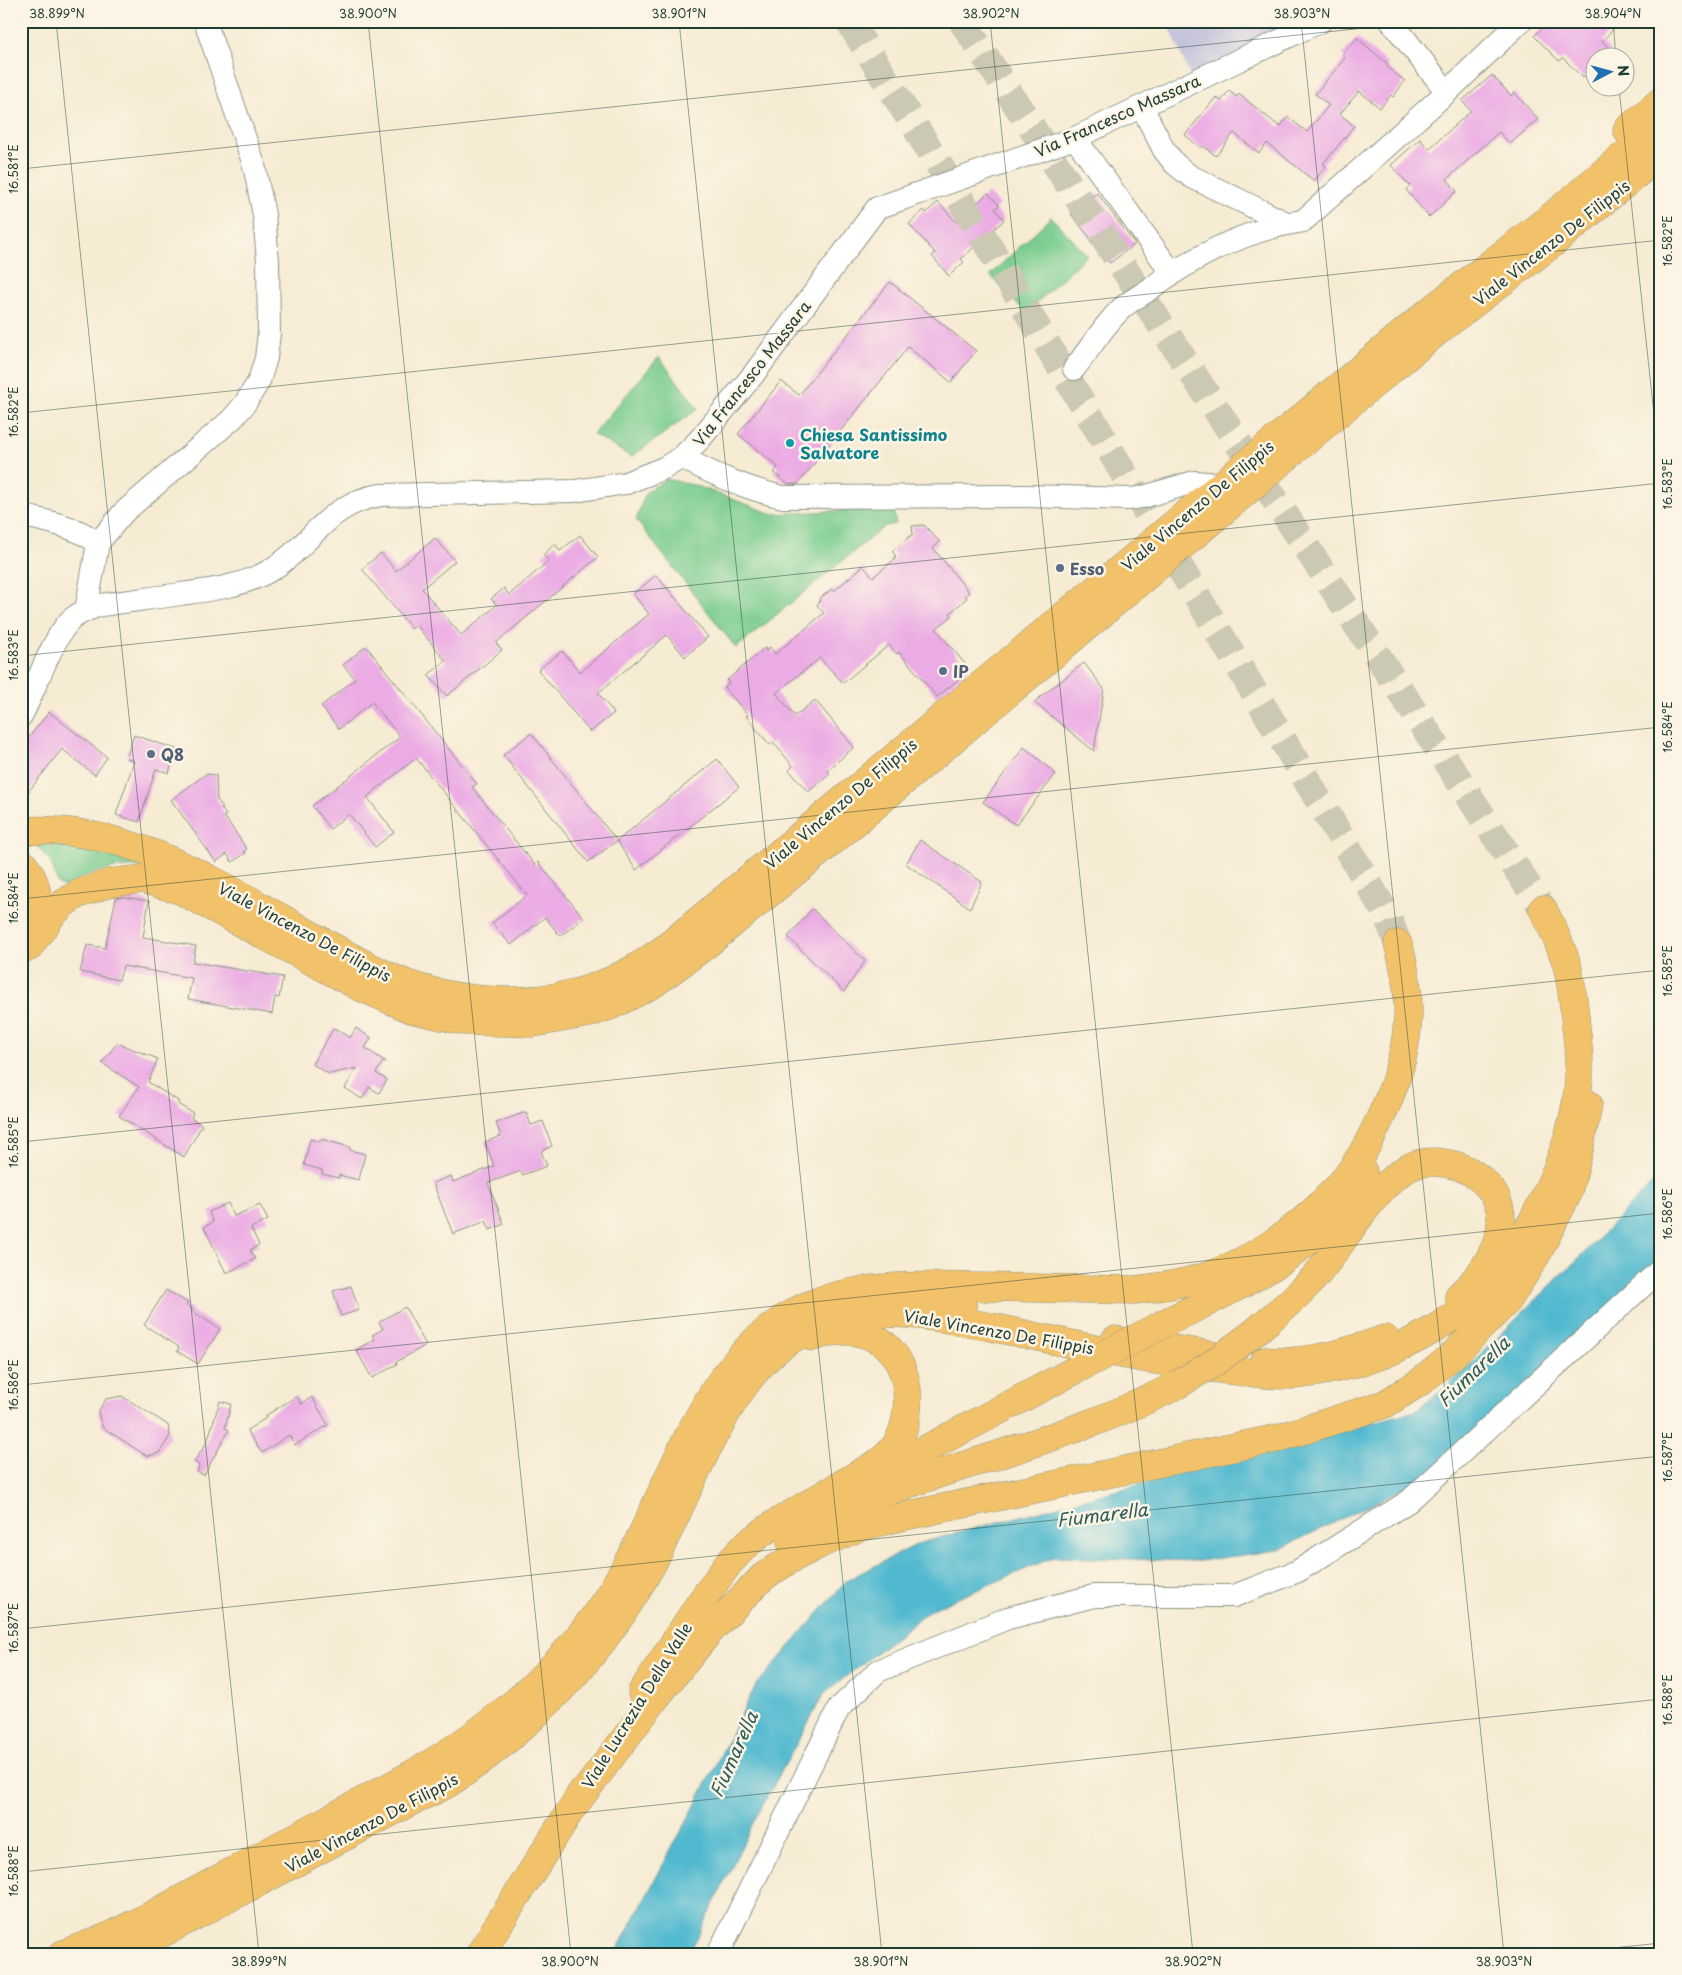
<svg xmlns="http://www.w3.org/2000/svg" width="1682" height="1975" viewBox="0 0 1682 1975" font-family="'Playpen Sans',sans-serif">
  <rect width="100%" height="100%" fill="#fcf5e5"/>
  <filter id="ink" filterUnits="userSpaceOnUse"><feTurbulence type="fractalNoise" baseFrequency=".02" numOctaves="2"/><feDisplacementMap in="SourceGraphic" scale="10" xChannelSelector="R" yChannelSelector="G"/><feConvolveMatrix kernelMatrix="1 2 1 2 8 2 1 2 1" color-interpolation-filters="sRGB"/></filter>
  <filter id="wash" filterUnits="userSpaceOnUse"><feTurbulence type="fractalNoise" baseFrequency=".0096" numOctaves="4" result="noise"/><feDisplacementMap in="SourceGraphic" scale="20" xChannelSelector="R" yChannelSelector="G"/><feGaussianBlur stdDeviation="1.12" result="paint"/><feColorMatrix in="noise" values="0 0 0 0 0 0 0 0 0 0 0 0 0 0 0 0 0 1.4 0 .05"/><feComposite in="paint" operator="in"/></filter>
  <g filter="url(#wash)">
    <rect width="100%" height="100%" fill="#f6ebd3"/>
    <!-- industrial -->
    <polygon fill="#c3c1db" points="1167,21 1324,21 1194,85"/>
    <!-- green -->
    <g fill="#75ca8d" stroke="#4a8460">
      <polygon points="1051,217 1087,255 1026,313 990,275"/>
      <polygon points="659,357 698,409 631,457 593,434"/>
      <polygon points="666,479 694,485 773,514 893,508 896,524 885,526 736,648 636,520 646,492"/>
      <path d="M66,840l94,27c-39,-1 -61,-1 -96,20l-6,-3 -7,-21 -16,-19z"/>
    </g>
    <!-- water -->
    <polygon fill="#51b9cf" stroke="#387b82" points="1661,1174 1661,1258 1530,1384 1424,1478 1278,1550 1199,1561 1054,1557 930,1610 824,1694 754,1821 689,1954 615,1954 698,1800 755,1687 847,1580 920,1543 1415,1411 1449,1385 1586,1251"/>
    <g id="blocks">
      <!-- building -->
      <g fill="#ebabe4">
        <polygon points="1549,21 1621,21 1602,41 1611,50 1604,58 1594,58 1594,67 1583,78 1563,58 1559,61 1534,36"/>
        <polygon points="1357,38 1388,64 1386,66 1405,81 1393,97 1391,95 1380,108 1359,91 1340,114 1354,126 1323,164 1326,166 1314,181 1267,143 1259,153 1234,133 1216,156 1203,146 1201,148 1185,135 1216,97 1221,101 1229,91 1237,97 1239,94 1280,127 1288,117 1307,132 1329,105 1315,94 1345,58 1342,55"/>
        <polygon points="1492,75 1511,96 1514,92 1538,119 1510,144 1499,132 1447,179 1457,191 1429,217 1406,190 1410,186 1391,165 1420,139 1429,149 1471,111 1462,101"/>
        <polygon points="988,193 999,205 995,209 1004,220 961,259 964,262 949,276 932,256 935,253 909,224 924,210 926,213 938,202 956,222"/>
        <polygon points="1097,193 1135,244 1110,263 1071,214"/>
        <polygon points="890,282 976,351 951,382 908,347 798,484 788,484 774,473 778,467 738,434 781,381 799,395"/>
        <polygon points="924,525 940,542 933,548 969,592 965,596 967,598 950,613 952,616 936,629 970,670 937,697 899,652 897,654 889,645 843,683 820,658 776,693 795,716 815,700 854,747 827,771 830,774 808,792 789,770 793,766 773,742 770,745 757,730 746,716 748,715 724,687 729,683 727,680 765,648 766,651 770,647 775,654 824,613 817,605 820,601 819,599 832,589 834,591 863,566 873,577 895,559 894,557 896,556 892,551 913,534 912,526"/>
        <polygon points="580,535 598,557 496,643 502,650 447,696 428,675 446,661 416,625 412,629 362,569 381,553 396,571 435,538 455,561 422,589 461,635 497,605 491,599 504,588 509,595 549,561 543,555 555,544 560,551"/>
        <polygon points="656,575 708,637 685,657 667,635 598,693 614,713 590,732 538,670 562,651 580,672 649,614 633,594"/>
        <polygon points="366,646 477,784 472,787 516,842 535,865 538,862 584,918 560,936 545,917 511,945 492,923 527,895 416,758 367,797 394,832 375,847 349,814 330,829 312,806 400,737 372,702 339,729 321,706 355,679 343,665"/>
        <polygon points="1084,663 1104,689 1094,751 1034,702"/>
        <polygon points="49,712 107,757 95,775 62,749 21,801 21,747"/>
        <polygon points="531,733 617,841 588,862 503,755"/>
        <polygon points="134,735 176,749 169,773 156,769 139,822 116,815 134,761 126,758"/>
        <polygon points="1024,747 1056,774 1016,825 983,802"/>
        <polygon points="717,759 739,787 636,870 617,841"/>
        <polygon points="206,774 216,775 217,800 223,807 221,808 226,815 224,816 247,849 244,851 246,853 232,862 227,854 216,862 171,800"/>
        <polygon points="920,840 982,882 970,908 906,864"/>
        <polygon points="124,897 149,901 143,937 196,946 193,962 283,977 279,998 275,997 272,1014 188,999 192,978 123,966 119,980 80,972 87,945 105,948 116,898"/>
        <polygon points="812,909 865,961 844,992 788,937"/>
        <polygon points="334,1028 350,1038 356,1028 371,1038 365,1048 386,1062 383,1062 376,1073 387,1080 379,1093 369,1087 362,1099 345,1088 357,1068 329,1074 312,1064"/>
        <polygon points="117,1043 158,1059 148,1082 178,1101 179,1105 193,1113 191,1118 202,1125 184,1157 119,1116 139,1087 102,1063"/>
        <polygon points="526,1112 531,1125 543,1121 552,1146 541,1151 547,1166 522,1175 521,1171 488,1183 504,1224 490,1230 486,1221 453,1234 433,1183 451,1176 453,1182 494,1166 485,1142 501,1136 496,1123"/>
        <polygon points="310,1139 320,1142 320,1139 350,1147 350,1150 365,1154 359,1180 339,1175 339,1178 322,1174 322,1170 304,1165"/>
        <polygon points="228,1203 234,1216 260,1205 268,1220 251,1228 259,1245 250,1250 255,1259 226,1273 204,1227 213,1222 209,1212"/>
        <polygon points="351,1286 359,1310 341,1316 333,1291"/>
        <polygon points="166,1290 188,1303 186,1305 193,1309 192,1311 220,1329 198,1364 177,1351 179,1347 144,1325"/>
        <polygon points="405,1307 426,1345 396,1362 397,1364 372,1378 356,1350 375,1339 372,1335 383,1329 379,1322"/>
        <polygon points="122,1396 168,1425 170,1436 159,1453 147,1456 102,1427 98,1412 106,1399"/>
        <polygon points="297,1396 301,1404 312,1397 328,1425 295,1445 289,1435 262,1453 247,1430 266,1418 265,1416"/>
        <polygon points="220,1401 231,1404 225,1428 229,1430 204,1475 197,1472 199,1465 194,1462 207,1442"/>
      </g>
    </g>
  </g>
  <g filter="url(#ink)">
    <use href="#blocks" fill-opacity="0" stroke="#8a9484" stroke-width="1"/>
    <g fill="none" stroke-linecap="round" stroke-linejoin="round">
      <!-- highway-tunnel -->
      <g stroke="#cbc8b3" stroke-width="28" stroke-dasharray="28 14" stroke-linecap="butt">
        <polyline points="849,21 964,205 1387,915 1398,944"/>
        <polyline points="962,21 1543,909"/>
      </g>
      <!-- minor casing -->
      <g stroke="#8a9484" stroke-width="24">
        <g id="minor">
          <polyline points="1391,21 1447,92"/>
          <polyline points="1142,107 1164,150 1175,164 1190,176 1286,223"/>
          <polyline points="1075,138 1172,273"/>
          <path d="M1074,369c15,-19 28,-41 45,-58 7,-8 19,-14 28,-20 45,-33 100,-62 156,-70l144,-129 74,-71"/>
          <path d="M682,457c29,17 68,33 101,40l244,-1 103,3 13,-2 51,-15 29,2"/>
          <path d="M21,515c27,7 55,11 77,28"/>
          <polyline points="86,610 98,543 124,512 232,419 244,405 259,381 266,358 269,333 268,261 264,215 254,165 205,21"/>
          <path d="M21,716c14,-25 32,-82 52,-98 9,-7 18,-10 28,-13 27,-4 53,-7 80,-11 29,-4 62,-8 88,-23 43,-25 57,-68 112,-76l194,-4 51,-8 38,-15 18,-11 18,-18 53,-64 124,-167 198,-70 246,-117"/>
          <polyline points="718,1954 839,1708 878,1671 1008,1618 1094,1596 1234,1596 1298,1571 1409,1501 1661,1269"/>
        </g>
      </g>
      <!-- major casing -->
      <g stroke="#8a9484" stroke-width="29">
        <g id="major">
          <polyline points="1627,130 1661,101"/>
          <path d="M21,831c112,-9 214,63 308,114 25,14 51,28 78,39 34,12 72,17 108,17 59,-1 106,-19 153,-55l763,-636 120,-93 110,-93"/>
          <path d="M21,862c22,23 18,49 11,76"/>
          <polyline points="29,947 52,915 64,903 78,894 109,883 143,879 180,890 360,987 411,1009 465,1021 533,1023 589,1013 612,1005 653,984 706,945 840,835 1346,407 1439,330 1553,243 1661,154"/>
          <polyline points="877,1299 910,1300 963,1309"/>
          <path d="M1165,1323c43,-22 89,-42 128,-70 28,-21 51,-51 70,-81"/>
          <path d="M1255,1332c23,-20 49,-40 68,-65 24,-30 53,-83 87,-100 14,-7 29,-6 44,-2 12,3 24,11 32,19 35,35 2,87 -27,112"/>
          <polyline points="1115,1340 1211,1355"/>
          <path d="M1264,1361c41,4 82,-8 121,-22"/>
          <polyline points="877,1475 1079,1368"/>
          <path d="M791,1542c68,-48 136,-64 213,-89 58,-19 118,-39 173,-68"/>
          <path d="M642,1692l58,-89 29,-40 19,-20 25,-18 106,-63c8,-6 14,-12 19,-20 17,-33 13,-88 -26,-105 -19,-9 -40,-7 -60,0"/>
          <polyline points="573,1807 657,1696 710,1631 763,1577 789,1560 820,1544 860,1527 905,1516 1279,1438 1385,1404 1420,1382 1451,1357 1508,1300 1538,1252 1567,1195 1580,1146 1588,1104"/>
          <polyline points="480,1954 582,1792"/>
        </g>
      </g>
      <!-- highway casing -->
      <g stroke="#8a9484" stroke-width="29">
        <g id="highway">
          <path d="M63,1954l42,-16 45,-22 259,-140c78,-44 146,-100 196,-175 66,-98 94,-260 217,-301 51,-17 106,-14 158,-13 52,1 103,2 155,3 27,-3 55,-7 81,-17 44,-18 84,-46 117,-81 19,-19 34,-45 45,-69 29,-60 40,-115 20,-179"/>
          <path d="M110,1954l47,-18c60,-32 120,-64 181,-96 24,-12 48,-25 72,-38 12,-6 25,-11 37,-18 57,-36 116,-91 157,-145 25,-33 46,-68 63,-105 28,-58 63,-151 117,-190 64,-45 135,-31 207,-17 73,15 147,33 221,41 27,3 54,8 82,7 26,-2 54,-9 79,-17 88,-32 134,-80 173,-164 17,-36 31,-77 33,-117 1,-17 -1,-34 -3,-51 -2,-20 -4,-41 -9,-61 -6,-19 -15,-38 -24,-56"/>
        </g>
      </g>
      <!-- minor -->
      <use href="#minor" stroke="#fff" stroke-width="22"/>
      <!-- major -->
      <use href="#major" stroke="#f2c26a" stroke-width="28"/>
      <!-- highway -->
      <use href="#highway" stroke="#f2c26a" stroke-width="28"/>
      <!-- major-bridge casing -->
      <g stroke="#8a9484" stroke-width="29" stroke-linecap="butt">
        <g id="major-bridge">
          <polyline points="1079,1368 1165,1323"/>
          <polyline points="1177,1385 1212,1364 1255,1332"/>
        </g>
      </g>
      <!-- major-bridge -->
      <use href="#major-bridge" stroke="#f2c26a" stroke-width="28"/>
    </g>
  </g>
  <!-- ticks -->
  <path fill="none" stroke="#1f3d34" stroke-width="1" stroke-opacity="0.45" d="M56,21l203,1933M368,21l203,1933M679,21l203,1933M990,21l203,1933M1301,21l203,1933M1613,21l3,37M1619,88l42,392M21,169l1410,-148M21,413l1640,-173M21,656l1640,-173M21,899l1640,-172M21,1142l1640,-172M21,1385l1640,-172M21,1629l1640,-173M21,1872l1640,-173M1555,1954l106,-11"/>
  <!-- markers -->
  <circle fill="#0f9aa8" stroke="#fcf5e5" stroke-width="2" cx="790" cy="443" r="5"/>
  <g fill="#5c6f8a" stroke="#fcf5e5" stroke-width="2">
    <circle cx="1060" cy="568" r="5"/>
    <circle cx="943" cy="671" r="5"/>
    <circle cx="151" cy="754" r="5"/>
  </g>
  <g text-anchor="middle" dominant-baseline="central" stroke-width="5" stroke-linejoin="round" paint-order="stroke">
    <!-- street labels -->
    <g font-size="16" fill="#1f3d34" stroke="#fcf5e5">
      <text transform="translate(1117 115) rotate(-24)">Via Francesco Massara</text>
      <text transform="translate(1551 242) rotate(-38)">Viale Vincenzo De Filippis</text>
      <text transform="translate(751 373) rotate(-52)">Via Francesco Massara</text>
      <text transform="translate(1197 505) rotate(-40)">Viale Vincenzo De Filippis</text>
      <text transform="translate(840 803) rotate(-40)">Viale Vincenzo De Filippis</text>
      <text transform="translate(305 931) rotate(28)">Viale Vincenzo De Filippis</text>
      <text transform="translate(999 1331) rotate(10)">Viale Vincenzo De Filippis</text>
      <text transform="translate(636 1705) rotate(-58)">Viale Lucrezia Della Valle</text>
      <text transform="translate(371 1822) rotate(-28)">Viale Vincenzo De Filippis</text>
    </g>
    <!-- culture labels -->
    <g font-size="16" font-weight="bold" fill="#0d838f" stroke="#fcf5e5" text-anchor="start">
      <text x="800" y="434">Chiesa Santissimo<tspan x="800" dy="18">Salvatore</tspan></text>
    </g>
    <!-- service labels -->
    <g font-size="16" font-weight="bold" fill="#4e5e75" stroke="#fcf5e5" text-anchor="start">
      <text x="1070" y="568">Esso</text>
      <text x="953" y="671">IP</text>
      <text x="161" y="754">Q8</text>
    </g>
    <!-- water labels -->
    <g font-size="18" font-style="italic" fill="#2c5c5b" stroke="#fcf5e5">
      <text transform="translate(1473 1371) rotate(-44)">Fiumarella</text>
      <text transform="translate(1102 1514) rotate(-7)">Fiumarella</text>
      <text transform="translate(733 1754) rotate(-66)">Fiumarella</text>
    </g>
  </g>
  <!-- margin -->
  <rect width="1682" height="1975" fill="none" stroke="#fcf5e5" stroke-width="55"/>
  <!-- north arrow -->
  <g transform="translate(1610 72) rotate(84)"><circle r="24" fill="#fcf5e5" stroke="#a4ab9e"/>
  <path d="M0-4L9 19L0 12L-9 19Z" fill="#1f6fb2"/>
  <text y="-8" font-size="14" font-weight="bold" text-anchor="middle" fill="#1f3d34">N</text>
  </g>
  <rect x="28" y="28" width="1626" height="1920" fill="none" stroke="#1f3d34" stroke-width="2"/>
  <g font-size="12" text-anchor="middle" fill="#1f3d34">
    <text x="57" y="18">38.899°N</text>
    <text x="368" y="18">38.900°N</text>
    <text x="679" y="18">38.901°N</text>
    <text x="991" y="18">38.902°N</text>
    <text x="1302" y="18">38.903°N</text>
    <text x="1613" y="18">38.904°N</text>
    <text transform="translate(14 169) rotate(-90)" y="4">16.581°E</text>
    <text transform="translate(1668 241) rotate(-90)" y="4">16.582°E</text>
    <text transform="translate(14 412) rotate(-90)" y="4">16.582°E</text>
    <text transform="translate(1668 484) rotate(-90)" y="4">16.583°E</text>
    <text transform="translate(14 655) rotate(-90)" y="4">16.583°E</text>
    <text transform="translate(1668 727) rotate(-90)" y="4">16.584°E</text>
    <text transform="translate(14 898) rotate(-90)" y="4">16.584°E</text>
    <text transform="translate(1668 971) rotate(-90)" y="4">16.585°E</text>
    <text transform="translate(14 1142) rotate(-90)" y="4">16.585°E</text>
    <text transform="translate(1668 1214) rotate(-90)" y="4">16.586°E</text>
    <text transform="translate(14 1385) rotate(-90)" y="4">16.586°E</text>
    <text transform="translate(1668 1457) rotate(-90)" y="4">16.587°E</text>
    <text transform="translate(14 1628) rotate(-90)" y="4">16.587°E</text>
    <text transform="translate(1668 1700) rotate(-90)" y="4">16.588°E</text>
    <text transform="translate(14 1871) rotate(-90)" y="4">16.588°E</text>
    <text x="259" y="1966">38.899°N</text>
    <text x="570" y="1966">38.900°N</text>
    <text x="881" y="1966">38.901°N</text>
    <text x="1193" y="1966">38.902°N</text>
    <text x="1504" y="1966">38.903°N</text>
  </g>
</svg>
